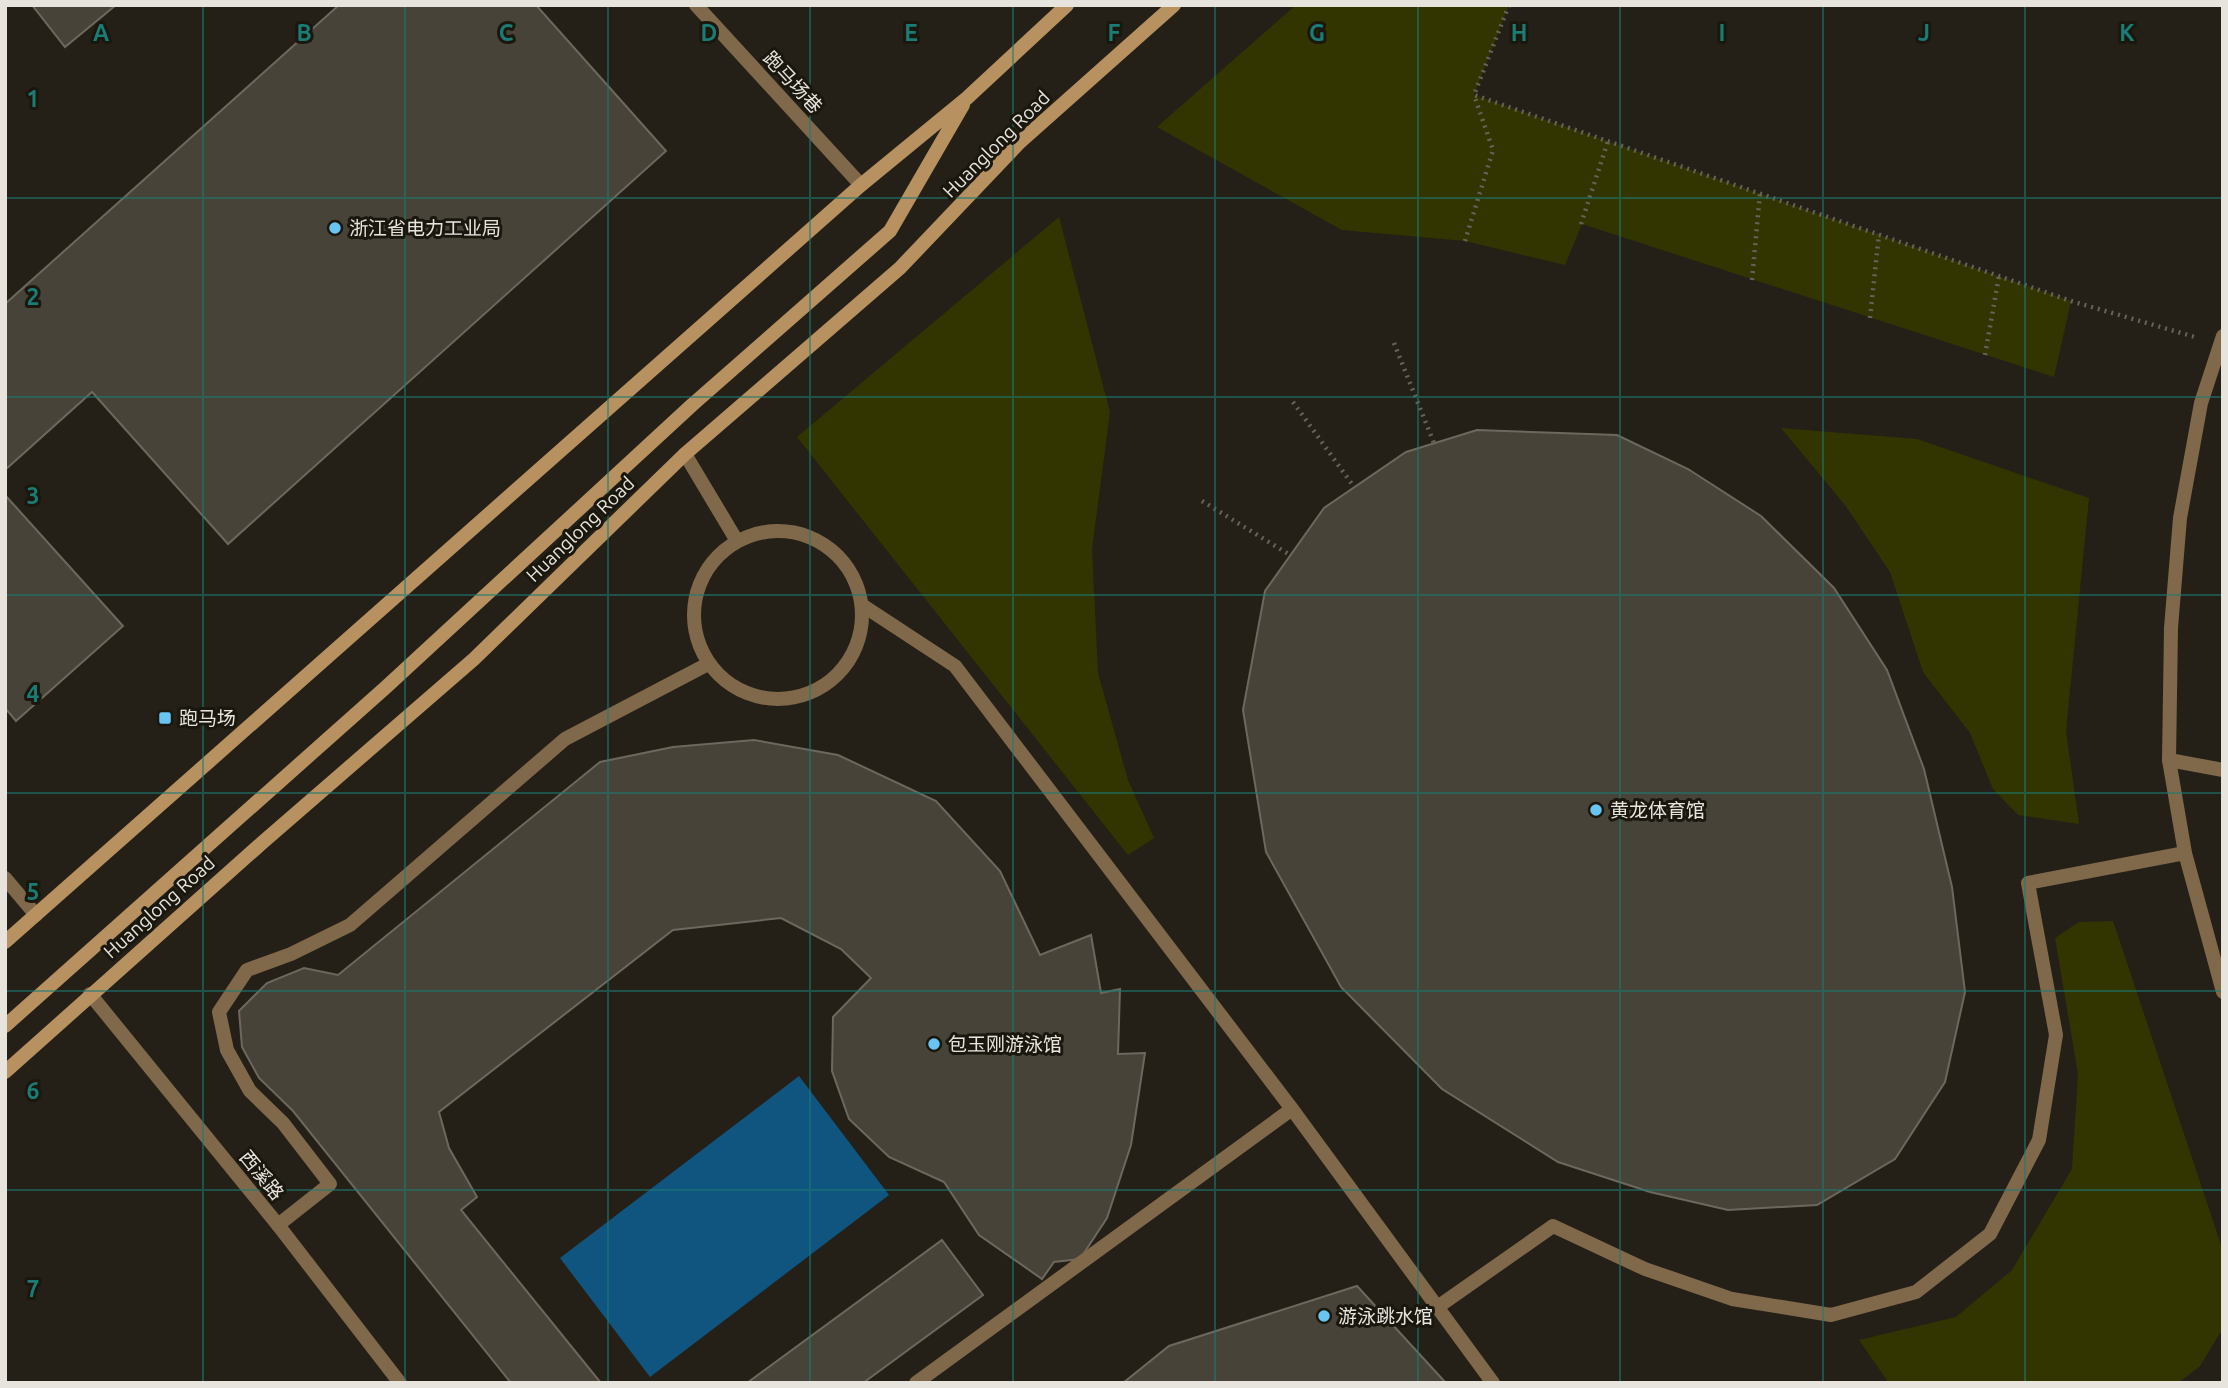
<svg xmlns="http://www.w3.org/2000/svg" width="2228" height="1388" viewBox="0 0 2228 1388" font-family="Ubuntu,'Noto Sans SC',sans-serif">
  <rect width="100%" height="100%" fill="#242017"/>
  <!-- green -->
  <g fill="#323500">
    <polygon points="1296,5 1509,5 1474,95 2071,301 2054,377 1582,224 1565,265 1465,241 1342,230 1157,127"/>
    <polygon points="1059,217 1110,412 1092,549 1098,673 1128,780 1154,838 1128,855 797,437"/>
    <polygon points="1781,428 1917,439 2089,498 2066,731 2079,824 2018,815 1993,789 1970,733 1923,672 1890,572 1845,505"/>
    <polygon points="2113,921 2223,1251 2223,1328 2200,1366 2178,1383 1889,1383 1859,1340 1956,1317 2012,1270 2072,1169 2078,1074 2055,938 2079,922"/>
  </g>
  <!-- water -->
  <polygon fill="#0f557f" points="799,1076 889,1195 650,1377 560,1258"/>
  <!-- building -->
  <g fill="#474339" stroke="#6d685d" stroke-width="2">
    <polygon points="32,5 116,5 65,47"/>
    <polygon points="339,5 536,5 666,151 228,544 92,392 5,470 5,304"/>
    <polygon points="1477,430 1617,435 1688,469 1761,516 1834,588 1887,670 1924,769 1952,887 1965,992 1945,1082 1895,1159 1817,1205 1728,1210 1650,1192 1558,1162 1442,1089 1341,987 1266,852 1243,710 1265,591 1324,508 1406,452"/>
    <polygon points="5,495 123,626 16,721 5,708"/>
    <polygon points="754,740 838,755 936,801 1000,871 1040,955 1091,935 1101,993 1120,989 1118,1054 1145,1053 1131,1145 1107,1218 1080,1259 1054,1262 1042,1279 979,1235 944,1182 889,1157 849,1119 832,1071 833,1017 871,978 841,949 781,918 673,930 439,1112 449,1148 477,1197 461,1210 601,1383 511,1383 293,1111 259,1078 242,1047 239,1011 267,983 304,968 338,975 600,762 673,747"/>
    <polygon points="942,1240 983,1295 863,1383 747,1383"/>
    <polygon points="1357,1286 1446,1383 1123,1383 1169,1346"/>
  </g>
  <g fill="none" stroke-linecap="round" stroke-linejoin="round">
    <!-- path -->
    <g stroke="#65625a" stroke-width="4.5" stroke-dasharray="2 5" stroke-linecap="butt">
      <polyline points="1509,5 1474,95 2071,301 2195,337"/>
      <polyline points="1581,224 1608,141"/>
      <polyline points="1465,241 1493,150 1474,95"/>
      <polyline points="1752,280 1760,193"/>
      <polyline points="1870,318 1879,234"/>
      <polyline points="1394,343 1434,443"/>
      <polyline points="1985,355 1999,276"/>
      <polyline points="1293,402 1354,487"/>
      <polyline points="1202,501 1290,555"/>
    </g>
    <!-- service -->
    <polyline stroke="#80684a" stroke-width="14" points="2169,760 2223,770"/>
    <!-- minor -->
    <g stroke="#80684a" stroke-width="14">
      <polyline points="685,454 737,541"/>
      <circle cx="778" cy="615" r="84"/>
      <polyline points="862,605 955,666 1292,1109 1493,1383"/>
      <polyline points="90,994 278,1225 400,1383"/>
      <polyline points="278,1225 330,1184 283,1123 250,1091 227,1050 219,1012 247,970 291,954 350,925 565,739 708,664"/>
      <polyline points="1439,1306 1553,1226 1645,1269 1732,1299 1831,1315 1916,1292 1990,1234 2039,1140 2056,1035 2028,883 2185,853"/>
      <polyline points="916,1383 1292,1109"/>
    </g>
    <!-- tertiary -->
    <g stroke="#80684a" stroke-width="14">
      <polyline points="696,5 861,185"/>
      <polyline points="2223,336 2201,403 2180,518 2171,628 2169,760 2185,853 2223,992"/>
      <polyline points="5,878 36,915"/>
    </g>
    <!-- secondary -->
    <g stroke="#b79160" stroke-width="14">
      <polyline points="5,942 861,185 967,98 1067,5"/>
      <polyline points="5,1026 385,688 692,405 890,231 963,105"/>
      <polyline points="5,1072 263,842 474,659 685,454 900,268 1020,142 1174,5"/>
    </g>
  </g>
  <!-- grid -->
  <path fill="none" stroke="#1a7c74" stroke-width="2" stroke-opacity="0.55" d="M203,5v1378M405,5v1378M608,5v1378M810,5v1378M1013,5v1378M1215,5v1378M1418,5v1378M1620,5v1378M1823,5v1378M2025,5v1378M5,198h2218M5,397h2218M5,595h2218M5,793h2218M5,991h2218M5,1190h2218"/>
  <!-- markers -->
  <g fill="#68c4f0" stroke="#1a170e" stroke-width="2.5">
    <circle cx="335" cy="228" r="7"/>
    <rect x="158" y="711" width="14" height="14" rx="3.5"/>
    <circle cx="1596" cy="810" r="7"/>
    <circle cx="934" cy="1044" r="7"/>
    <circle cx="1324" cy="1316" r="7"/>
  </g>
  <g text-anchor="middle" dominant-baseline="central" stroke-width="6" stroke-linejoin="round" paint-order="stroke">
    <!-- street labels -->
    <g font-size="19" fill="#e7e4de" stroke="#1a170e">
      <text transform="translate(793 82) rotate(47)">跑马场巷</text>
      <text transform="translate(996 144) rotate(-45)">Huanglong Road</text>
      <text transform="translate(580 529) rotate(-44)">Huanglong Road</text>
      <text transform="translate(159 907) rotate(-42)">Huanglong Road</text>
      <text transform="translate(262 1175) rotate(51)">西溪路</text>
    </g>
    <!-- poi labels -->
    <g font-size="19" fill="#e7e4de" stroke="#1a170e" text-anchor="start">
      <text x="349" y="228">浙江省电力工业局</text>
      <text x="179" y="718">跑马场</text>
      <text x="1610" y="810">黄龙体育馆</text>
      <text x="948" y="1044">包玉刚游泳馆</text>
      <text x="1338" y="1316">游泳跳水馆</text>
    </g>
  </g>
  <g font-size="23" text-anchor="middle" font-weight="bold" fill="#1a7c74" stroke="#1a170e" stroke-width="6" stroke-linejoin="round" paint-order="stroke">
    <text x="101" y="41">A</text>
    <text x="304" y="41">B</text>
    <text x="506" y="41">C</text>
    <text x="709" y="41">D</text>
    <text x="911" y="41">E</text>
    <text x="1114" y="41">F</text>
    <text x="1317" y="41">G</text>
    <text x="1519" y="41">H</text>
    <text x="1722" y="41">I</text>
    <text x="1924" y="41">J</text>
    <text x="2127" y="41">K</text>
    <text x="33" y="107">1</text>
    <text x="33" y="305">2</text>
    <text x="33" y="504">3</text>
    <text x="33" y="702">4</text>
    <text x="33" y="900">5</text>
    <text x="33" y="1099">6</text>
    <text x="33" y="1297">7</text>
  </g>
  <!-- border -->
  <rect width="2228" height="1388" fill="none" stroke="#e7e4de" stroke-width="14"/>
</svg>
